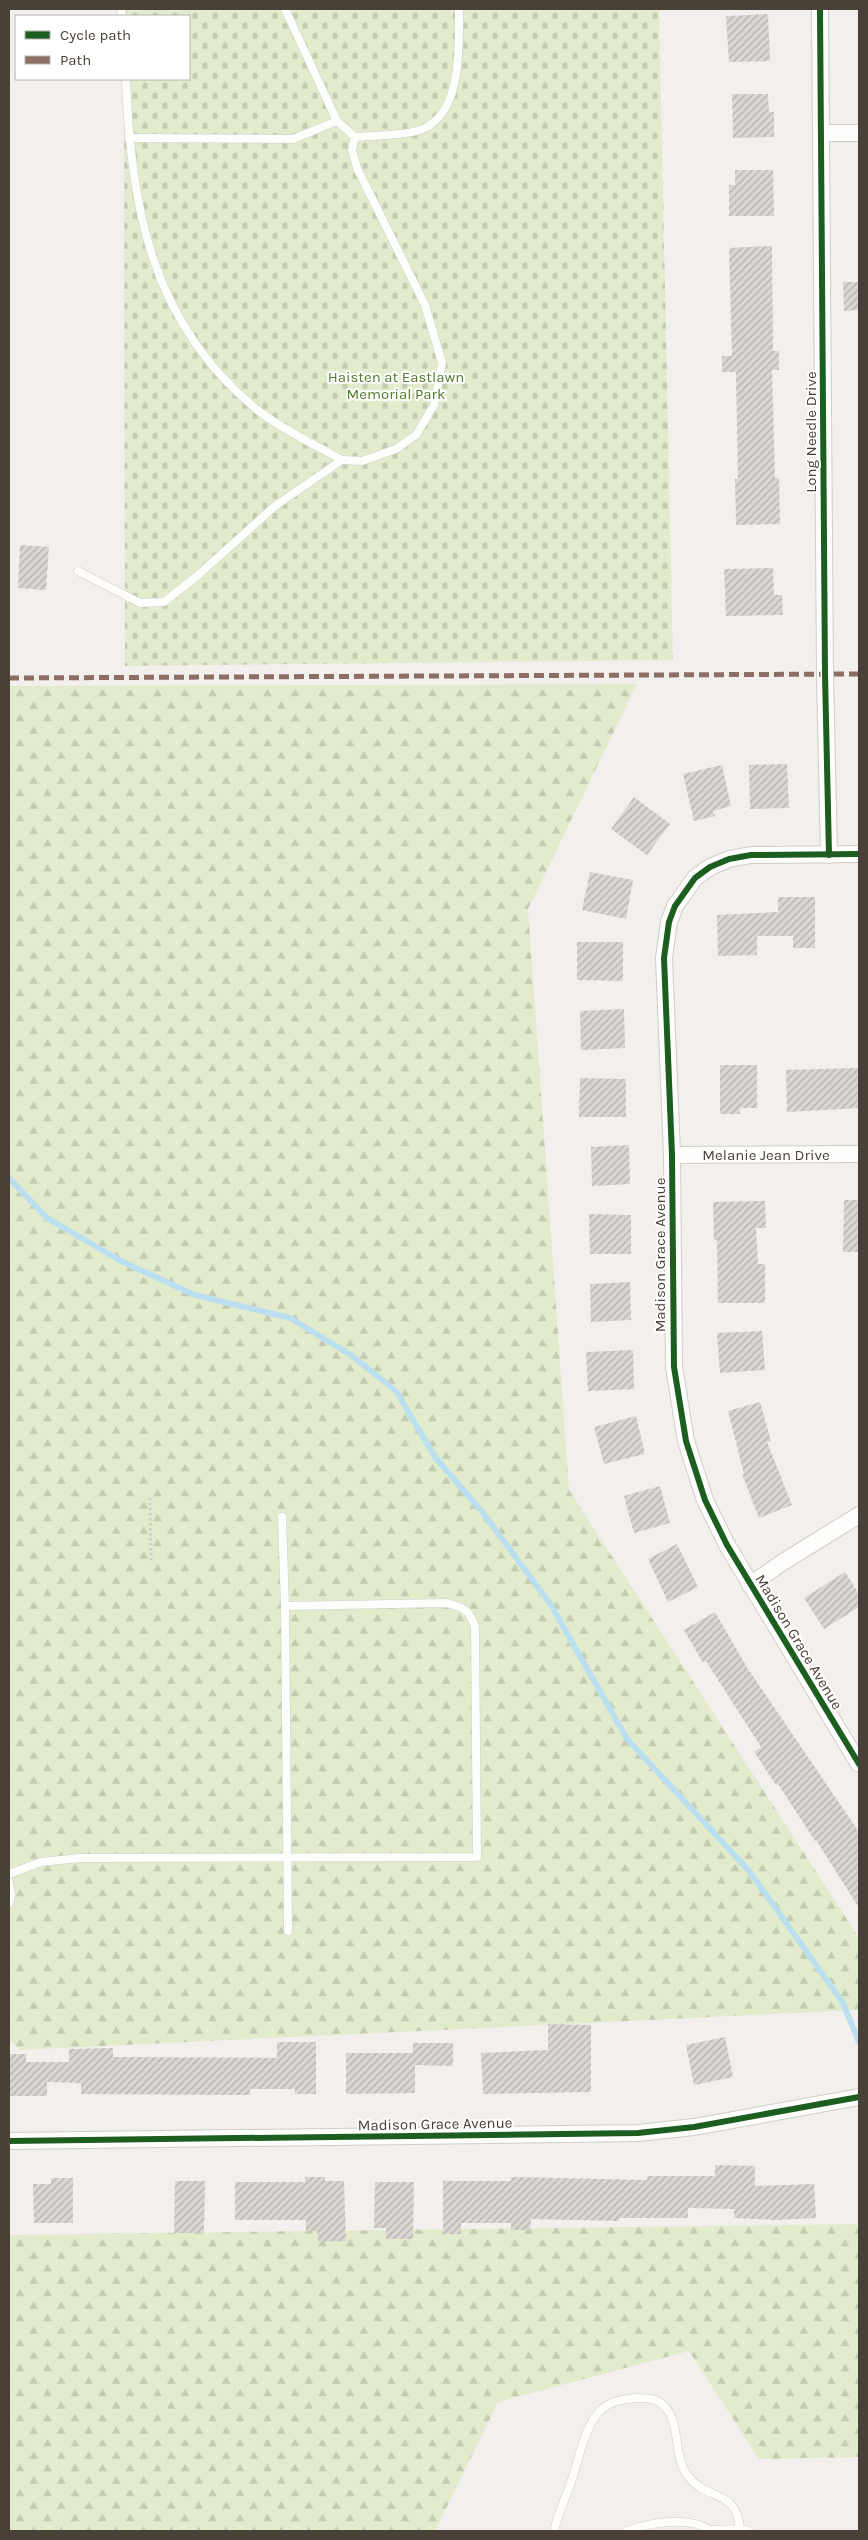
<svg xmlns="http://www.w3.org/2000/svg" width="868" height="2540" viewBox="0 0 868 2540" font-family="Karla,sans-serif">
  <defs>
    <pattern id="forest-firs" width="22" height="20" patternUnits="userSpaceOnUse" patternTransform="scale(1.25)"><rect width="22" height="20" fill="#e2eccc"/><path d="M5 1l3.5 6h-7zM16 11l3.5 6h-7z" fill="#c3cbb0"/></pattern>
    <pattern id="cemetery-stones" width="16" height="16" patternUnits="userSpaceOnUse" patternTransform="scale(1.25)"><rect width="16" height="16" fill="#e2eccc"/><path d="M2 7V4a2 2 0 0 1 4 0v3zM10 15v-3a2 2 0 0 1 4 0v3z" fill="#c3cbb0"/></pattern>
    <pattern id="building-hatch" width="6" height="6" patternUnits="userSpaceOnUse" patternTransform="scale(1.25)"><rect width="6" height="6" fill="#dad7d3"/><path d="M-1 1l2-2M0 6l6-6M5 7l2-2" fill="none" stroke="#b3b0ac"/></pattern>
  </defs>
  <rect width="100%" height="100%" fill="#f2efec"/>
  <!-- forest -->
  <g fill="url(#forest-firs)">
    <polygon points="637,684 528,909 569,1490 859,1938 859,2010 20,2050 9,2039 9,686"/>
    <polygon points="859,2224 859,2457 759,2459 689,2351 498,2402 435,2531 9,2531 9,2235"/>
  </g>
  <!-- cemetery -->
  <polygon fill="url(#cemetery-stones)" points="124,9 659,9 673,660 125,666 124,79 189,79 189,16 124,16"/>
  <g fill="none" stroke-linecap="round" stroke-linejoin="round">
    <!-- stream -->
    <polyline stroke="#bcdff0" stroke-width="6" points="9,1178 47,1218 121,1261 195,1295 290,1318 351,1355 396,1391 435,1457 483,1513 551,1605 627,1739 750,1872 843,2003 859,2042"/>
  </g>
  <!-- building -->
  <g fill="url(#building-hatch)">
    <polygon points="768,14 770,61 729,62 726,16"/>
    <polygon points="732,94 768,94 769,112 774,112 774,137 733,138"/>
    <polygon points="735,170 773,170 774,216 729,216 729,185 735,185"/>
    <polygon points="772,246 773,351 779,351 779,370 772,370 775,478 779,478 780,524 736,525 735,479 738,479 736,372 722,372 722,356 732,356 729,248"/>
    <polygon points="843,282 858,282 859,310 844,311"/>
    <polygon points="20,545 49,547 46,590 18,588"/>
    <polygon points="773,568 774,595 782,595 783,615 726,616 724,569"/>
    <polygon points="787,764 789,808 750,809 749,765"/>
    <polygon points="722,765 731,806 713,811 715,816 694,821 683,774"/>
    <polygon points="634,797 670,824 647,855 611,829"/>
    <polygon points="590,872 633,880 626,919 582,910"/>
    <polygon points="778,897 815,897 815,948 793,948 793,936 757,936 757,955 718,956 717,915 778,912"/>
    <polygon points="577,942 623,942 623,981 577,980"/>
    <polygon points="624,1009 625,1048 581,1050 580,1011"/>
    <polygon points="720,1065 757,1065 757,1108 740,1108 740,1114 720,1114"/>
    <polygon points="859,1068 859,1108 787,1112 786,1070"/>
    <polygon points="580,1078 626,1079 626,1117 579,1117"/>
    <polygon points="629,1145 630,1184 592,1186 591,1147"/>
    <polygon points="844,1200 859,1200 859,1252 843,1252"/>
    <polygon points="765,1201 766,1228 756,1228 758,1264 765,1264 765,1303 718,1303 717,1240 714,1240 713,1202"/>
    <polygon points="589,1214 631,1215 631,1254 590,1254"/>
    <polygon points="630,1282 631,1320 591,1322 590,1284"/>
    <polygon points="762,1331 765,1370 720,1373 717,1333"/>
    <polygon points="633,1350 634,1389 588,1391 586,1352"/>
    <polygon points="760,1402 771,1441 767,1442 792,1505 759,1518 742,1474 744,1474 728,1411"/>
    <polygon points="636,1416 645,1454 604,1464 594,1427"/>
    <polygon points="660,1486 670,1523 634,1533 624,1496"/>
    <polygon points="677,1544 698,1587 668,1602 648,1559"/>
    <polygon points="845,1572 859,1594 859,1607 824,1629 804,1598"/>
    <polygon points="715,1612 748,1669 859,1832 859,1908 816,1840 815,1841 778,1784 776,1785 754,1752 761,1747 706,1661 703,1663 684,1630"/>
    <polygon points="548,2024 591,2025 591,2092 483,2094 481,2053 548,2050"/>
    <polygon points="725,2037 733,2077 694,2085 686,2045"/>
    <polygon points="277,2042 316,2042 316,2094 295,2094 295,2089 250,2089 250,2095 81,2094 81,2083 47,2082 47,2096 9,2096 10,2054 26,2054 26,2062 69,2062 69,2049 113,2048 113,2057 277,2058"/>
    <polygon points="413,2043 453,2043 453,2066 415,2065 415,2093 346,2094 346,2053 413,2053"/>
    <polygon points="715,2165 755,2166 755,2186 814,2184 816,2218 775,2220 734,2218 734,2209 688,2208 688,2218 619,2218 619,2221 531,2219 530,2230 511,2230 511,2223 461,2223 461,2234 443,2234 443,2181 511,2181 511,2177 647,2180 647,2176 715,2176"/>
    <polygon points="305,2177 325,2177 325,2181 344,2181 346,2241 318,2242 317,2231 306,2231 306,2220 235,2220 235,2182 305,2182"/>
    <polygon points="51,2178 73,2178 73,2223 34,2223 33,2184 51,2184"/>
    <polygon points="175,2181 205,2181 204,2233 174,2233"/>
    <polygon points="375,2182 414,2182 413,2239 386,2239 386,2228 374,2228"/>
  </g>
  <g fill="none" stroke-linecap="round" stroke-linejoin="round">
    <!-- lane casing -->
    <g stroke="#d0cdc9" stroke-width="9">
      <g id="lane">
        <polyline points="121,9 122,16"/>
        <polyline points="285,9 337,121"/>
        <path d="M355,137c20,-2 43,-1 62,-6 46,-12 42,-85 42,-122"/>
        <polyline points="129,138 293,139 337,121 355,137 352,150 357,168 425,305 442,363 434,405 416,435 396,449 362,461 342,460"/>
        <path d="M78,571l62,32 24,-1 33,-26 78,-70 67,-46c-26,-15 -57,-29 -82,-48 -108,-86 -129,-203 -134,-333"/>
        <polyline points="282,1517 285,1606 288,1931"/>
        <path d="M9,1874l32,-12 39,-4 397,-1 -2,-230c-5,-17 -13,-21 -30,-24l-160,3"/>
        <polyline points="9,1882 11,1895 9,1903"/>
        <polyline points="710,2530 740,2529 748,2531"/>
        <path d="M554,2531c3,-15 10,-29 15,-43 9,-23 13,-54 28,-74 10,-13 26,-15 41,-16 11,0 21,1 28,10 15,18 7,49 22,68 19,26 48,11 52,53"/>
        <path d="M626,2531c24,-8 63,-16 85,0"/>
      </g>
    </g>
    <!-- street casing -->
    <g stroke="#d0cdc9" stroke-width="18">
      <g id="street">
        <polyline points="820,9 825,674 829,855"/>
        <polyline points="822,133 859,133"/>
        <polyline points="859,854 751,855 729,859 710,867 695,878 675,906 669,922 664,958 672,1155 674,1367 686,1441 705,1500 727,1545 859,1764"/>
        <polyline points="672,1155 859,1154"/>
        <polyline points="750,1585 783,1562 859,1515"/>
        <polyline points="9,2141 638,2133 694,2127 859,2097"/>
      </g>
    </g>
    <!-- path -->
    <polyline stroke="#d2cfca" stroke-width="3" stroke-dasharray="2.5 2.5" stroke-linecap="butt" points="150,1498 151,1563"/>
    <!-- lane -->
    <use href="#lane" stroke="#fdfdfc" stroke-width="8"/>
    <!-- street -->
    <use href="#street" stroke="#fdfdfc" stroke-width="16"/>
    <!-- quiet -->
    <polyline stroke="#8d6e63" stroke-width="5" stroke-dasharray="10 5" stroke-linecap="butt" points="9,678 859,674"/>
    <!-- cycleway casing -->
    <g stroke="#fff" stroke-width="9">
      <g id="cycleway">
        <polyline points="820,9 825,674 829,855"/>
        <polyline points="859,854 751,855 729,859 710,867 695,878 675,906 669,922 664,958 672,1155 674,1367 686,1441 705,1500 727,1545 859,1764"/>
        <polyline points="9,2141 638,2133 694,2127 859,2097"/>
      </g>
    </g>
    <!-- cycleway -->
    <use href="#cycleway" stroke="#1b5e20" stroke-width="6"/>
  </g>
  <g text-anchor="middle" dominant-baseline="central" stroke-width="4" stroke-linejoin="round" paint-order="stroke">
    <!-- park labels -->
    <g font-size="15" fill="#4e7c29" stroke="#fff">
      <text x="396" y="377">Haisten at Eastlawn<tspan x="396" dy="17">Memorial Park</tspan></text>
    </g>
    <!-- street labels -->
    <g font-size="15" fill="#494037" stroke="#fff">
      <text transform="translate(811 432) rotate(-90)">Long Needle Drive</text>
      <text x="766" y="1155">Melanie Jean Drive</text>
      <text transform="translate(660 1255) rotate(-90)">Madison Grace Avenue</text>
      <text transform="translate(799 1642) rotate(59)">Madison Grace Avenue</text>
      <text transform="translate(435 2124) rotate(-1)">Madison Grace Avenue</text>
    </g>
  </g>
  <!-- border -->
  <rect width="868" height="2540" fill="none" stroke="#494037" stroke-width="20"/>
  <!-- legend -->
  <rect x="15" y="15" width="175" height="65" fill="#ffffff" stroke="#b6b3af"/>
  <rect x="25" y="31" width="25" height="8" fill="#1b5e20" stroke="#b6b3af"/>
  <text x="60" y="40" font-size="15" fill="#494037">Cycle path</text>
  <rect x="25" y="56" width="25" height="8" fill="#8d6e63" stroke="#b6b3af"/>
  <text x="60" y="65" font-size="15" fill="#494037">Path</text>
</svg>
